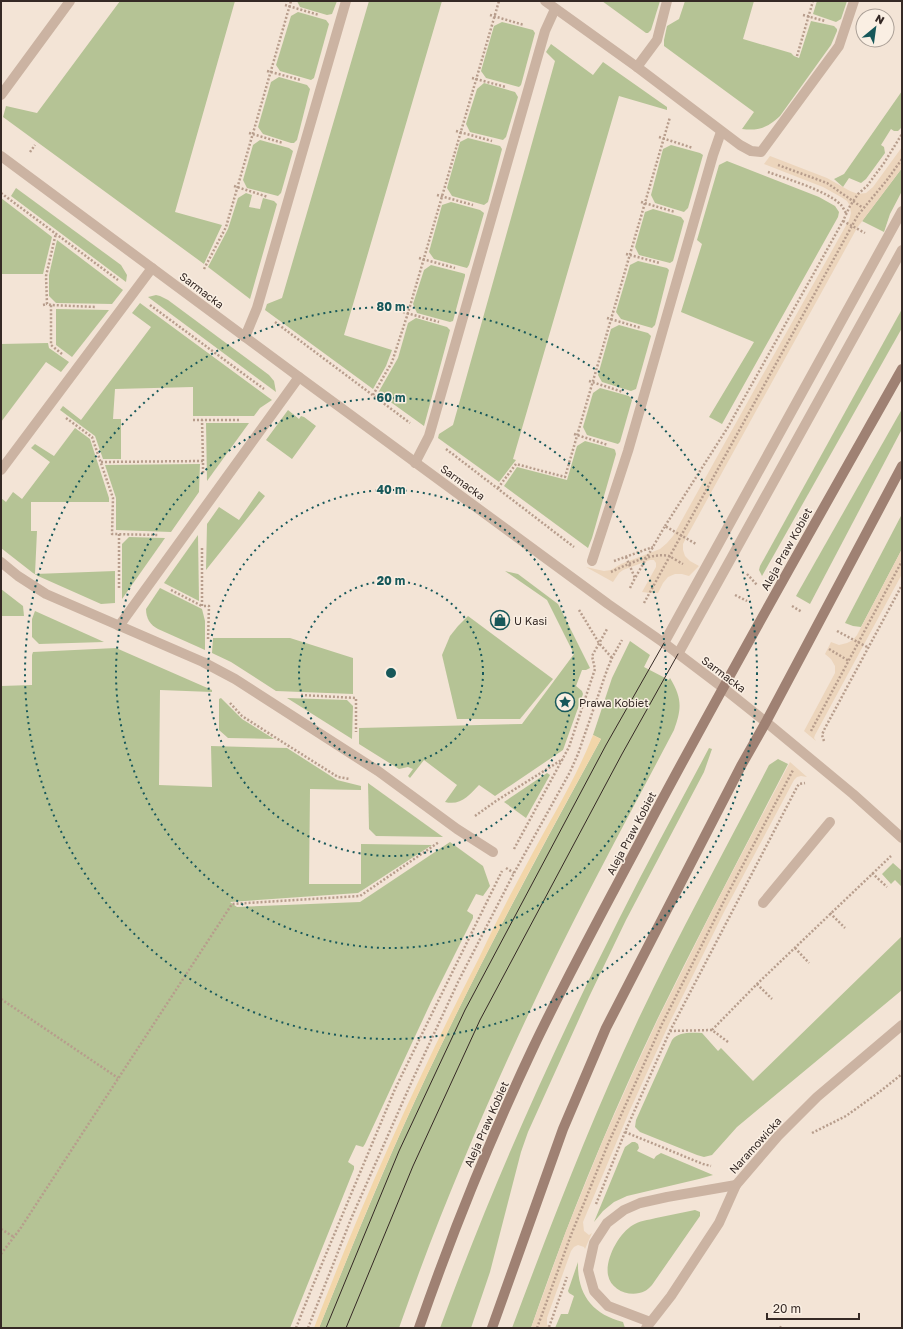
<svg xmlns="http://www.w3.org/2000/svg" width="903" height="1329" viewBox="0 0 903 1329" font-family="'Golos Text',sans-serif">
  <rect width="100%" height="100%" fill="#f3e4d6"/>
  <!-- green -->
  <g fill="#b5c395">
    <polygon points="120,1 235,1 175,212 222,225 204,264 3,117 6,106 37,113"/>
    <polygon points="297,1 337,1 332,14 327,15 300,7"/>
    <polygon points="369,1 442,1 344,335 392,350 386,366 373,389 265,310 267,304 282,298"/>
    <polygon points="602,1 660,1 651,30 648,33 646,33"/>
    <path d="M685,1h69l-11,38 48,14 3,3 5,2 12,-37 23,5 3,3v2l-6,14 -51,71c-13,12 -21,15 -38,13l12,-17 -90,-66v-6l3,-14 12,-7z"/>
    <polygon points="817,1 847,1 841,19 836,22 813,14"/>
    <polygon points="298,12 326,20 329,24 314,78 311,80 280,71 276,65 291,16"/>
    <polygon points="502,22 533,30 535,33 521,85 519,87 486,78 481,71 494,26"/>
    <polygon points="551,44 593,75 603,62 667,107 667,110 619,96 513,459 516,460 499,482 438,438 439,434 453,425 555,61 546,52"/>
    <polygon points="279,77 307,85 310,89 297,140 294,143 291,143 263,134 258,127 271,82"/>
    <polygon points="484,83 515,92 518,97 506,137 503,140 470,132 466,124 477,89"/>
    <polygon points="902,91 901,128 898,131 894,131 891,129 881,145 884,147 885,153 866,179 861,183 849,178 843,187 834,179 844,174"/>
    <polygon points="468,138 500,146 502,149 488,202 484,205 452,196 447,188 460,142"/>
    <polygon points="260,140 289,148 293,151 281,193 278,196 247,188 243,180 253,145"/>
    <polygon points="671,145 700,153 703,155 688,208 684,212 655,203 651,195 663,149"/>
    <polygon points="727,161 819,197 835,206 839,212 838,217 722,424 709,417 754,342 681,312 702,244 697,240 719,165"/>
    <polygon points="902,168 902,191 890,214 884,232 862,221"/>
    <polygon points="16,188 121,265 127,275 126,282 11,196"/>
    <polygon points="246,193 252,195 249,207 260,209 263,198 274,201 277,204 250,299 208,267 228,229 238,198"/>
    <polygon points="1,198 52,237 43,274 1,274"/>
    <polygon points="451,202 480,210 484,213 469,265 467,268 434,259 429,252 442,205"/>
    <polygon points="653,209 681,217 684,221 673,261 670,263 639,255 635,247 645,212"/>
    <polygon points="57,240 123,290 112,304 56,303 49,296 49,275"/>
    <polygon points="638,261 667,268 669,270 655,325 652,328 621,319 616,312 630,265"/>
    <polygon points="431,265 462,273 465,274 465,276 453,321 450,322 417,313 413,304 424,270"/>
    <polygon points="156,295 160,296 168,300 269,375 274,381 276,392 148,297"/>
    <polygon points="140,303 272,400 260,408 254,416 193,416 193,387 115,389 113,419 121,419 121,459 103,459 95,436 60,410 63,406 81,420 151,327 132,313"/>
    <polygon points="56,309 109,310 72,357 56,345"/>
    <polygon points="902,309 902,328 762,576 759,570 760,566"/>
    <polygon points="416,318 447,327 450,330 424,426 378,393 398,358 408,323"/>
    <polygon points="619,325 648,333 651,336 636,389 631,391 602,382 598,375 611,329"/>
    <polygon points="48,343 49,348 69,362 61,372 46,362 1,422 1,344"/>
    <polygon points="600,388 629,396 632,400 620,442 618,444 587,435 583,427 593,393"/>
    <polygon points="902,409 902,429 810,604 796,596"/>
    <polygon points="288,410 299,419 301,416 304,417 316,426 292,459 266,440"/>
    <polygon points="206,423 249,423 207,481"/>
    <polygon points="75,428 90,439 109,498 109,502 31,502 31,531 37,531 35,574 115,571 115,603 101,604 38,576 33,573 1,548 1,498 6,502 13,492 22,499 50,462 31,448 35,444 54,456"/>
    <polygon points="585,441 614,449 615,450 616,454 592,538 588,548 504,486 517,467 567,480 577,446"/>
    <polygon points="200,464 199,492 171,532 116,530 116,498 105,465"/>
    <polygon points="259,491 265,496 206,570 207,524 219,507 239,520"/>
    <polygon points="902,514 902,549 861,627 853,626 845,623"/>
    <polygon points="198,535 199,601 164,583"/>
    <polygon points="129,537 165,538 122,599 122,544"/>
    <path d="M505,571l13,3 40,30 32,64 -4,2h-4l-6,16 6,5 1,3 -20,56 -68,46 -16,-11c-10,10 -18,21 -34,17l12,-17 -33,-25 -14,18 -2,-2 5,-7 -5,-2 -9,2 -40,-25v-16l163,-4 52,-70 -27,-54z"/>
    <path d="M160,588l42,21 3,12v29l-47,-21c-8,-4 -12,-11 -12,-20z"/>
    <polygon points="1,589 23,606 24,616 1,616"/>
    <polygon points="35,611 104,642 39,644 32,637 32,619"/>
    <polygon points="468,616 553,679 520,719 457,719 442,655 450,636 458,626"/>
    <polygon points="213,638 290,638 353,658 353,694 276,691 231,662 212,653"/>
    <path d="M630,641l20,14 -6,12 25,13 1,-2c12,20 12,30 4,52 -43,82 -88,164 -128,247 -55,115 -105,231 -147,351h-80c34,-84 68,-168 107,-251 54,-115 114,-226 175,-338l-8,-4 19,-57z"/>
    <polygon points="116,648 212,690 212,692 160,690 159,785 212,787 211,746 287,748 337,780 361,786 361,790 310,789 309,884 361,884 361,844 432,845 358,893 230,902 237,907 360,902 450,842 483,866 490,886 483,896 476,894 467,911 473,915 473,918 431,1002 365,1144 363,1147 356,1145 348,1162 354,1166 354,1169 290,1328 1,1328 1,686 32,685 32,655 33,652"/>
    <polygon points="221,698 242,719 274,739 228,738 219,730 219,699"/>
    <polygon points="287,698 347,700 353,706 352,739"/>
    <path d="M709,748l3,1 -8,23 -78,148 -37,77 -61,135 -7,20 -31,120 -19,56h-31c51,-140 112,-276 179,-409 29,-58 60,-114 90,-171z"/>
    <path d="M778,759l10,5c-44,85 -89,170 -131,256 -48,100 -90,203 -126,308h-19c39,-104 79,-208 126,-308 41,-87 87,-170 131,-255z"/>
    <polygon points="547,773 550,775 526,818 504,802"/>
    <polygon points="368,783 443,837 376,836 369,829"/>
    <polygon points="893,863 902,871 902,887 895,880 891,884 882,874"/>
    <path d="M902,936v54l-165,137 -25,28 -8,2 -7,-2 -57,-23 -5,-5 1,-7 36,-80c7,-9 20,-7 30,-7l16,18 3,-3 32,33z"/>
    <polygon points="632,1142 635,1142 638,1144 639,1148 637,1151 654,1159 656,1156 661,1153 713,1175 699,1179 627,1196 614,1202 603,1211 594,1222 625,1147"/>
    <path d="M695,1210l5,2v4l-48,69c-2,2 -5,5 -7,6 -14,7 -34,0 -37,-16 -3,-16 11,-42 25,-50 6,-4 15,-5 23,-7 13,-3 26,-5 39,-8z"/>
    <path d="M578,1262c-1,32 14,52 45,60l2,6h-70l6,-14h7l6,-18 -5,-3 -1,-2z"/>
  </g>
  <!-- sand -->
  <path fill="#f2d6a9" d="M593,735l8,4c-61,111 -121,223 -175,338 -39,82 -73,167 -107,251h-5c48,-126 103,-250 165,-370 16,-34 33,-67 51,-100 22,-41 46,-80 63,-123z"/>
  <!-- plaza -->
  <g fill="#ecd5bc">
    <polygon points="902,147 902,168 857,228 686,538 683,544 683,550 685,556 690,561 699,566 689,576 682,574 675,574 668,577 663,583 658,593 650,593 642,592 656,567 656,563 654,560 650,560 623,570 619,573 613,582 586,567 604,571 611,570 621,564 660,549 667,543 673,536 849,220 851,213 850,206 847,201 841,197 823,187 764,164 770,156 827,178 850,191 858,194 866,193 873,187"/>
    <polygon points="902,549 902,574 815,735 814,738 816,741 804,731 835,673 835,666 831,659 825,654 831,642 839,645 847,643 853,640 857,635"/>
    <polygon points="790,762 807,777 801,776 797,777 794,780 724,912 669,1024 630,1110 583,1222 584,1231 589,1235 592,1233 585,1249 584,1247 578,1245 574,1247 571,1251 547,1318 547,1324 549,1328 531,1328 566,1231 603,1140 632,1075 658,1019 714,907"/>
  </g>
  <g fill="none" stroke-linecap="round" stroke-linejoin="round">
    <!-- path -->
    <g stroke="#b79d8c" stroke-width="2.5" stroke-dasharray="2 2" stroke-linecap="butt">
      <polyline points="285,5 319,15"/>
      <polyline points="490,15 524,25"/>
      <polyline points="803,15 825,21"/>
      <polyline points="797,56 813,1"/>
      <polyline points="267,71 301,80"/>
      <polyline points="472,78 506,87"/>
      <polyline points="456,131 492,141"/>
      <polyline points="249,133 283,143"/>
      <polyline points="659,137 693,148"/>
      <polyline points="30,152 35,145"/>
      <polyline points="778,165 827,183 863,208"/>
      <path d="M768,172c19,7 60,19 73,33 2,2 3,5 5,8"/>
      <polyline points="234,186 268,197"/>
      <polyline points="1,193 118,280"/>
      <polyline points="437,195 473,205"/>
      <polyline points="641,202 675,212"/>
      <polyline points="843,221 865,233"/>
      <polyline points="626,254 660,263"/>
      <polyline points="419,258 455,268"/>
      <polyline points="204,269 226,227 291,1"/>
      <polyline points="43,305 47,304"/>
      <polyline points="51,305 47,304 46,276 56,233"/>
      <polyline points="150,305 264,389"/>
      <polyline points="403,312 439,322"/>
      <polyline points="607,318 641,328"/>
      <polyline points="275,322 410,423"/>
      <polyline points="62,354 51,345 51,305 96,307"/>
      <polyline points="589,381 623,392"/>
      <polyline points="373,395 392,362 408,313 499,1"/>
      <polyline points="66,418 92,437 113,498 112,534 158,535"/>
      <polyline points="193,420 202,420"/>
      <polyline points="574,434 608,445"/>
      <polyline points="446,449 574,547"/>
      <polyline points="203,461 202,420 241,420"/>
      <polyline points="101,462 203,461 203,473"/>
      <polyline points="498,488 516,464 565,477 670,117"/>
      <polyline points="665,526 728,427 843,221 850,206 858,194 867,186 884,163 902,134"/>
      <polyline points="202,548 202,606 209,606 208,640"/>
      <polyline points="626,557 635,578 665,526 696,544"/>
      <polyline points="614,561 653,547"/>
      <path d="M611,572c15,-7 41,-20 58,-16 4,2 10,6 14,8"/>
      <polyline points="747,574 757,585"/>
      <polyline points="119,588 119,534"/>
      <polyline points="630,588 635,578"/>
      <polyline points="171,590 202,606"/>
      <polyline points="735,595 747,601"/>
      <polyline points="644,603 858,215 887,180 902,159"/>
      <polyline points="792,606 802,612"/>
      <polyline points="579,610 599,643 612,658"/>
      <polyline points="837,631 869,648"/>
      <polyline points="829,649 849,661"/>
      <polyline points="301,695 356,698 356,732"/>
      <polyline points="230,703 242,716 284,743 338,777 350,779"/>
      <polyline points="811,731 902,561"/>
      <polyline points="824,741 822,735 824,730 902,585"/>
      <polyline points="475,816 496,801 563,759"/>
      <polyline points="514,849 569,747 595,669 592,656 607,629"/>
      <polyline points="506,868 514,873"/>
      <polyline points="872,873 887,887"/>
      <polyline points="830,913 845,928"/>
      <polyline points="795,948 809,963"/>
      <polyline points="757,984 772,999"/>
      <polyline points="1,999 118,1078"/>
      <polyline points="712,1030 757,984 891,856"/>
      <polyline points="670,1031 712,1030 728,1042"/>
      <polyline points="625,1132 703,1164 711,1166"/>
      <polyline points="812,1133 846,1116 878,1093 902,1074"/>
      <polyline points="596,1204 625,1132 670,1031 797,787 799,784 805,783"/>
      <polyline points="1,1229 14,1237"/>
      <polyline points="1,1254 20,1229 232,904 360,896 439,842"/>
      <polyline points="549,1327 567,1277"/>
      <polyline points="296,1328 311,1290 395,1089 502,871"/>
      <polyline points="308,1328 351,1219 412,1081 458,982 514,873 570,772 578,754 607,670 612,658 622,640"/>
      <polyline points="537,1328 571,1235 608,1144 662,1024 727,895 793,770"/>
      <polyline points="780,1328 782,1325"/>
    </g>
    <!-- lane -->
    <g stroke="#cbb3a2" stroke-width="10">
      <polyline points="1,470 152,268"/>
      <polyline points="1,562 18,576 46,594 203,662 235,679 378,771 457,829 493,852"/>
      <polyline points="119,626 299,377"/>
      <polyline points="664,643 902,211"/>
      <polyline points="678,654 902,250"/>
      <polyline points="763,903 830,822"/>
    </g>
    <!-- street -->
    <g stroke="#cbb3a2" stroke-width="10">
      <polyline points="545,1 637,67 740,145 751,151 761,152 839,46 854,1"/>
      <polyline points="637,67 657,40 667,1"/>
      <polyline points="1,95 70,1"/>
      <polyline points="1,156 299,377 608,604 664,643 722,687 766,722 853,794 902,838"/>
      <polyline points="245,337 257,308 346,1"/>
      <polyline points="415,463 429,436 545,31 555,9"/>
      <polyline points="592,561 628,451 713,155 721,132"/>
      <polyline points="650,1322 608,1306 594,1291 588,1270 594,1243 607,1223 624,1210 640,1203 667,1197 736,1185"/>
      <polyline points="646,1328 671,1296 719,1223 736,1185 778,1136 817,1097 902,1025"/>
    </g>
    <!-- secondary -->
    <g stroke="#9f8173" stroke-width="10">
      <path d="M419,1328c33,-95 71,-189 114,-280 38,-80 81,-157 122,-235 80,-150 164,-297 247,-444"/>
      <polyline points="492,1328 563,1129 606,1028 741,766 766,722 902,466"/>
    </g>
    <!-- tram -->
    <g stroke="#352925" stroke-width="1">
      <polyline points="326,1328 399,1151 465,1010 606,745 664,643"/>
      <polyline points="346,1328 413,1166 480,1020 622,754 678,654"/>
    </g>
  </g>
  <!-- distance rings -->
  <g fill="none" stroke="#17585a" stroke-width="2" stroke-dasharray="2 4">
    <circle cx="391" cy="673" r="92"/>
    <circle cx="391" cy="673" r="183"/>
    <circle cx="391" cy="673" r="275"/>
    <circle cx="391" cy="673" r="366"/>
  </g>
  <!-- icons -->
  <defs>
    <g id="shop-ring" transform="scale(1)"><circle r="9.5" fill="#faefe3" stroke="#17585a" stroke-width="1.5"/><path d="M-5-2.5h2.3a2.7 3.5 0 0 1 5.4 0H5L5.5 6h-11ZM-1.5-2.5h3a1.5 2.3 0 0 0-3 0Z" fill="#17585a"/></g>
    <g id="sight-ring" transform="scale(1)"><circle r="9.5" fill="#faefe3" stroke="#17585a" stroke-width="1.5"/><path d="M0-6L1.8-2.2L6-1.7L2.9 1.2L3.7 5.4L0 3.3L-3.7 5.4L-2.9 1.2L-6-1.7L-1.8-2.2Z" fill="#17585a"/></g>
  </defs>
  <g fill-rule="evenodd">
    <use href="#shop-ring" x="500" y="620"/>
    <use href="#sight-ring" x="565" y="702"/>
  </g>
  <g text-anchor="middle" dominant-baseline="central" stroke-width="3" stroke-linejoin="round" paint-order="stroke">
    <!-- street labels -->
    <g font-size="11" fill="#352925" stroke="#faefe3">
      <text transform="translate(202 290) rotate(37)">Sarmacka</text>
      <text transform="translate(463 482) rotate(36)">Sarmacka</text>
      <text transform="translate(786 549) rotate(-61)">Aleja Praw Kobiet</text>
      <text transform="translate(724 674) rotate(37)">Sarmacka</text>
      <text transform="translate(631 833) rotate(-62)">Aleja Praw Kobiet</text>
      <text transform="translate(486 1124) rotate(-66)">Aleja Praw Kobiet</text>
      <text transform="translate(755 1145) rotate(-48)">Naramowicka</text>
    </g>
    <!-- poi labels -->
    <g font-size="11" fill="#352925" stroke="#faefe3" text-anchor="start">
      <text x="514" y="620">U Kasi</text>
      <text x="579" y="702">Prawa Kobiet</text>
    </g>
  </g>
  <circle cx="391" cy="673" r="6" fill="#17585a" stroke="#faefe3" stroke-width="2"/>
  <g font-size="12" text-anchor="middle" font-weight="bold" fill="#17585a" stroke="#faefe3" stroke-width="3" stroke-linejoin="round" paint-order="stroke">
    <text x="391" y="311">80 m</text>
    <text x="391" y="402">60 m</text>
    <text x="391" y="494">40 m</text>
    <text x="391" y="585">20 m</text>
  </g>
  <!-- border -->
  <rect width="903" height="1329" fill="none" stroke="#352925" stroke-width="4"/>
  <!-- north arrow -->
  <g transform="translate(875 28) rotate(29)"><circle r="19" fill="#faefe3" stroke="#aba097"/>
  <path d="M0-3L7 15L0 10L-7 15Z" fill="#17585a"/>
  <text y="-6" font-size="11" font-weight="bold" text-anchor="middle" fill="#352925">N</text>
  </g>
  <!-- scale -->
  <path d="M767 1313v6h92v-6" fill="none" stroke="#352925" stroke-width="2"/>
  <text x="773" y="1313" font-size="12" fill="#352925" stroke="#faefe3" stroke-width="3" paint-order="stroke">20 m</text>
</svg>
